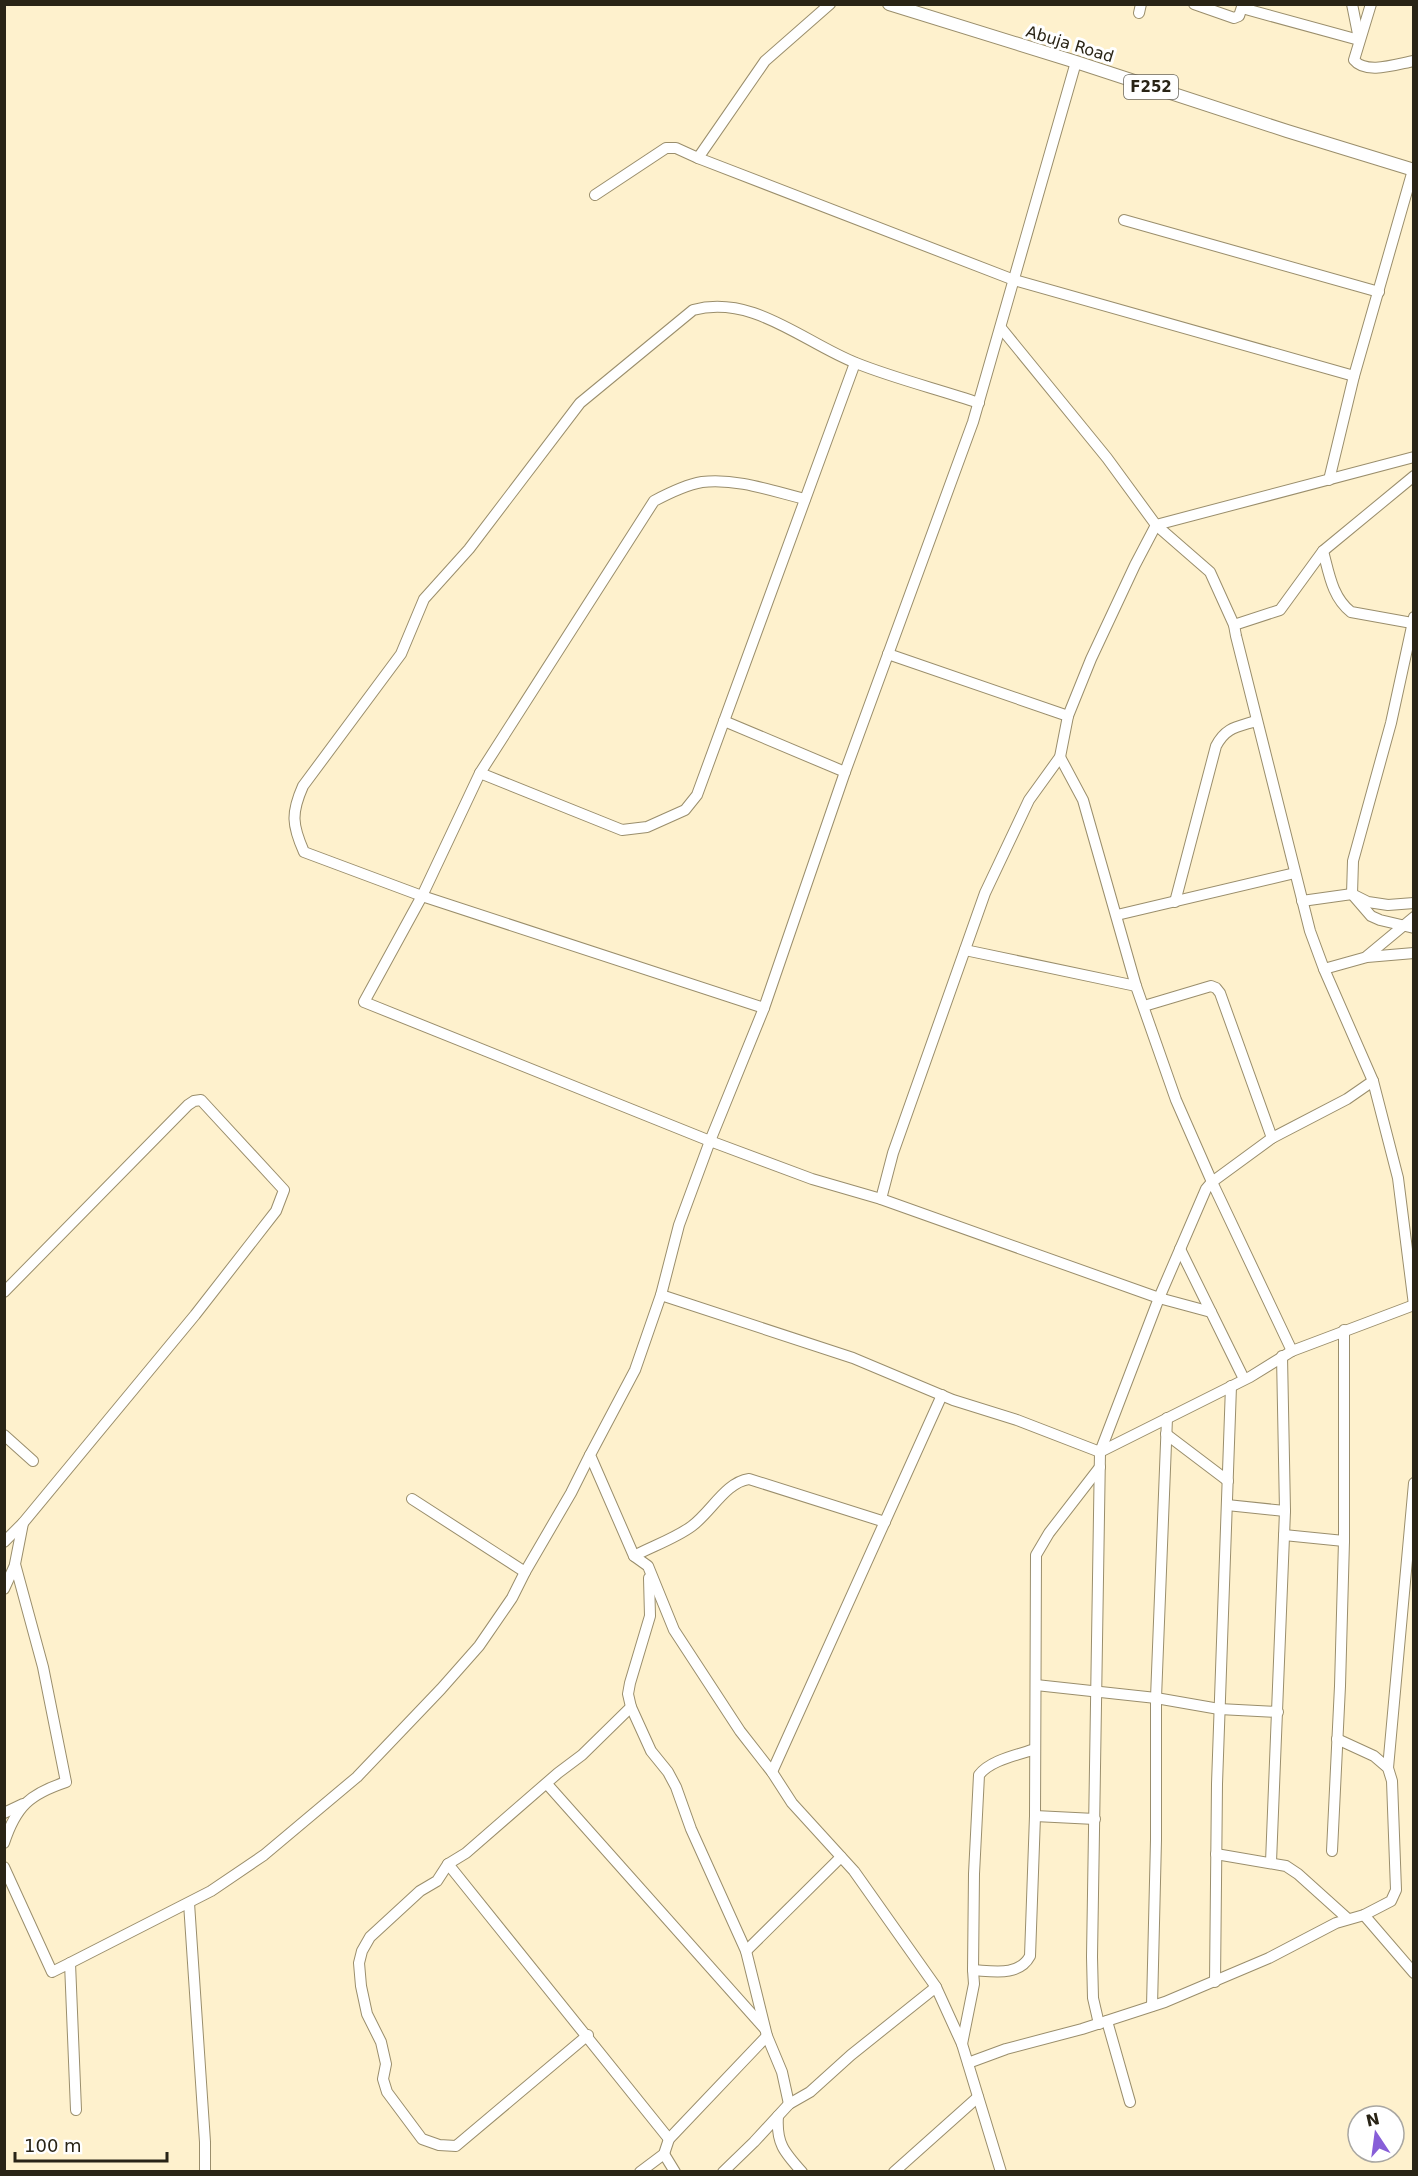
<svg xmlns="http://www.w3.org/2000/svg" width="1418" height="2176" viewBox="0 0 1418 2176" font-family="'DejaVu Sans',sans-serif">
  <rect width="100%" height="100%" fill="#fef1cd"/>
  <g fill="none" stroke-linecap="round" stroke-linejoin="round">
    <!-- minor casing -->
    <g stroke="#9a8e6c" stroke-width="12">
      <g id="minor">
        <polyline points="1194,4 1234,18 1239,16 1243,4"/>
        <polyline points="1352,4 1359,39"/>
        <path d="M1371,4l-17,56c12,15 43,4 60,1"/>
        <polyline points="1242,8 1359,40"/>
        <polyline points="1139,13 1141,4"/>
        <polyline points="698,158 1014,280 1354,376"/>
        <polyline points="595,195 666,148 676,148 698,158 765,61 830,4"/>
        <polyline points="1124,220 1379,292"/>
        <polyline points="1001,328 1107,458 1156,525 1210,572 1234,625 1236,636 1310,931 1324,969 1373,1081 1398,1178 1414,1305"/>
        <polyline points="1329,480 1354,376 1413,170"/>
        <path d="M805,499c-33,-8 -68,-21 -103,-17 -17,3 -33,11 -48,19l-174,272 -58,123 -58,106 346,139 102,38 69,20 278,99 52,14"/>
        <path d="M1323,551c6,22 9,46 28,61l61,11"/>
        <polyline points="1414,617 1391,723 1353,861 1352,894 1371,916 1380,920 1414,928"/>
        <polyline points="1234,625 1280,610 1323,551 1414,476"/>
        <polyline points="888,654 1068,716"/>
        <polyline points="724,721 845,772"/>
        <polyline points="1060,757 1083,800 1136,986 1176,1100 1212,1182 1292,1351"/>
        <polyline points="480,773 622,830 647,827 685,810 697,795 855,363"/>
        <polyline points="1302,901 1352,894 1368,902 1388,905 1414,903"/>
        <path d="M1175,902l41,-156c10,-19 21,-19 40,-25"/>
        <polyline points="1117,915 1295,873"/>
        <polyline points="965,950 1136,986"/>
        <polyline points="1367,956 1414,917"/>
        <polyline points="1324,969 1367,957 1414,953"/>
        <polyline points="1144,1006 1211,986 1216,988 1220,993 1272,1138"/>
        <path d="M764,1008l-342,-112 -118,-44c-12,-27 -13,-39 -1,-66l98,-132 23,-55 45,-50 111,-146 113,-93c60,-16 110,32 163,53 40,16 82,26 123,40"/>
        <polyline points="881,1199 893,1153 985,893 1029,800 1060,757 1068,716 1091,659 1135,565 1156,525 1414,457"/>
        <polyline points="1180,1249 1244,1379"/>
        <polyline points="4,1292 188,1105 194,1101 201,1100 284,1190 276,1211 195,1315 23,1523 4,1542"/>
        <polyline points="661,1295 853,1358 953,1400 1017,1420 1100,1452 1250,1377 1292,1351 1414,1305"/>
        <polyline points="1166,1434 1228,1481"/>
        <polyline points="4,1435 33,1461"/>
        <polyline points="412,1499 525,1572"/>
        <polyline points="1227,1505 1285,1511"/>
        <polyline points="1284,1535 1344,1541"/>
        <path d="M634,1556c19,-10 42,-18 58,-30 19,-14 34,-44 57,-47l136,43"/>
        <polyline points="649,1578 650,1616 630,1683 628,1694 631,1707 651,1751 668,1772 676,1787 691,1829 746,1951 767,2036 782,2072 789,2104"/>
        <polyline points="4,1589 15,1565"/>
        <polyline points="1036,1685 1156,1698 1219,1709 1278,1712"/>
        <polyline points="1388,1768 1414,1483"/>
        <polyline points="772,1772 942,1395"/>
        <polyline points="547,1784 765,2029"/>
        <polyline points="4,1813 23,1804"/>
        <polyline points="1035,1816 1095,1819"/>
        <path d="M4,1843c12,-37 26,-49 62,-61l-23,-115 -28,-103 8,-41"/>
        <polyline points="1332,1851 1340,1686 1344,1541 1344,1330"/>
        <polyline points="1216,1854 1286,1866 1298,1874 1348,1919"/>
        <polyline points="1271,1862 1285,1511 1282,1356"/>
        <polyline points="448,1864 669,2139"/>
        <polyline points="4,1867 52,1972 70,1963 76,2110"/>
        <polyline points="189,1903 205,2142 205,2172"/>
        <polyline points="1364,1915 1414,1973"/>
        <polyline points="746,1951 841,1857"/>
        <polyline points="70,1963 211,1891 264,1855 357,1777 441,1689 479,1646 512,1598 525,1572 571,1493 590,1455"/>
        <path d="M973,1970c19,1 46,7 57,-14l5,-140 1,-261 13,-22 51,-66"/>
        <polyline points="1215,1982 1217,1784 1231,1386"/>
        <polyline points="1152,2006 1156,1840 1156,1698 1167,1418"/>
        <polyline points="1107,2021 1130,2102"/>
        <polyline points="1099,2024 1093,1998 1092,1957 1100,1452 1159,1298 1206,1189 1212,1182 1272,1138 1347,1099 1373,1081"/>
        <polyline points="588,2035 456,2146 439,2145 422,2139 387,2092 383,2079 386,2064 381,2042 367,2014 361,1986 359,1963 362,1951 370,1937 420,1891 437,1881 448,1864 466,1853 558,1773 582,1755 631,1707"/>
        <path d="M962,2044l12,-60 -1,-14 1,-96 5,-99c11,-15 39,-20 56,-26"/>
        <polyline points="968,2063 1006,2049 1082,2029 1165,2002 1269,1958 1336,1923 1364,1915 1391,1901 1396,1890 1392,1781 1388,1768 1374,1756 1337,1739"/>
        <path d="M778,2116c-2,27 6,36 24,56"/>
        <polyline points="664,2154 675,2172"/>
        <polyline points="640,2172 664,2154 669,2139 767,2036"/>
        <polyline points="723,2172 754,2142 789,2104 810,2092 851,2055 936,1987"/>
        <polyline points="894,2172 978,2097"/>
        <polyline points="1001,2172 962,2044 936,1987 854,1871 792,1803 772,1772 740,1731 674,1630 648,1566 634,1556 590,1455 635,1370 661,1295 679,1225 710,1141 764,1008 845,772 973,422 1076,62"/>
      </g>
    </g>
    <!-- major casing -->
    <g stroke="#9a8e6c" stroke-width="14">
      <polyline id="major" points="889,4 1076,62 1287,131 1414,170"/>
    </g>
    <!-- minor -->
    <use href="#minor" stroke="#fff" stroke-width="10"/>
    <!-- major -->
    <use href="#major" stroke="#fff" stroke-width="12"/>
  </g>
  <g text-anchor="middle" dominant-baseline="central" stroke-width="6" stroke-linejoin="round" paint-order="stroke">
    <!-- shield labels -->
    <rect fill="#fff" stroke="#69665c" stroke-width="1.5" x="1124" y="75" width="54" height="24" rx="4.5"/>
    <g font-size="15" font-weight="bold" fill="#292416">
      <text x="1151" y="87">F252</text>
    </g>
    <!-- street labels -->
    <g font-size="16" fill="#292416" stroke="#fff">
      <text transform="translate(1070 44) rotate(17)">Abuja Road</text>
    </g>
  </g>
  <!-- border -->
  <rect width="1418" height="2176" fill="none" stroke="#292416" stroke-width="12"/>
  <!-- north arrow -->
  <g transform="translate(1376 2134) rotate(347)"><circle r="28" fill="#ffffff" stroke="#a9a7a2" stroke-width="1.5"/>
  <path d="M0-4.5L10 22L0 15L-10 22Z" fill="#875ed8"/>
  <text y="-9" font-size="16" font-weight="bold" text-anchor="middle" fill="#292416">N</text>
  </g>
  <!-- scale -->
  <path d="M15 2152v9h152v-9" fill="none" stroke="#292416" stroke-width="3"/>
  <text x="24" y="2152" font-size="18" fill="#292416" stroke="#ffffff" stroke-width="4.5" paint-order="stroke">100 m</text>
</svg>
